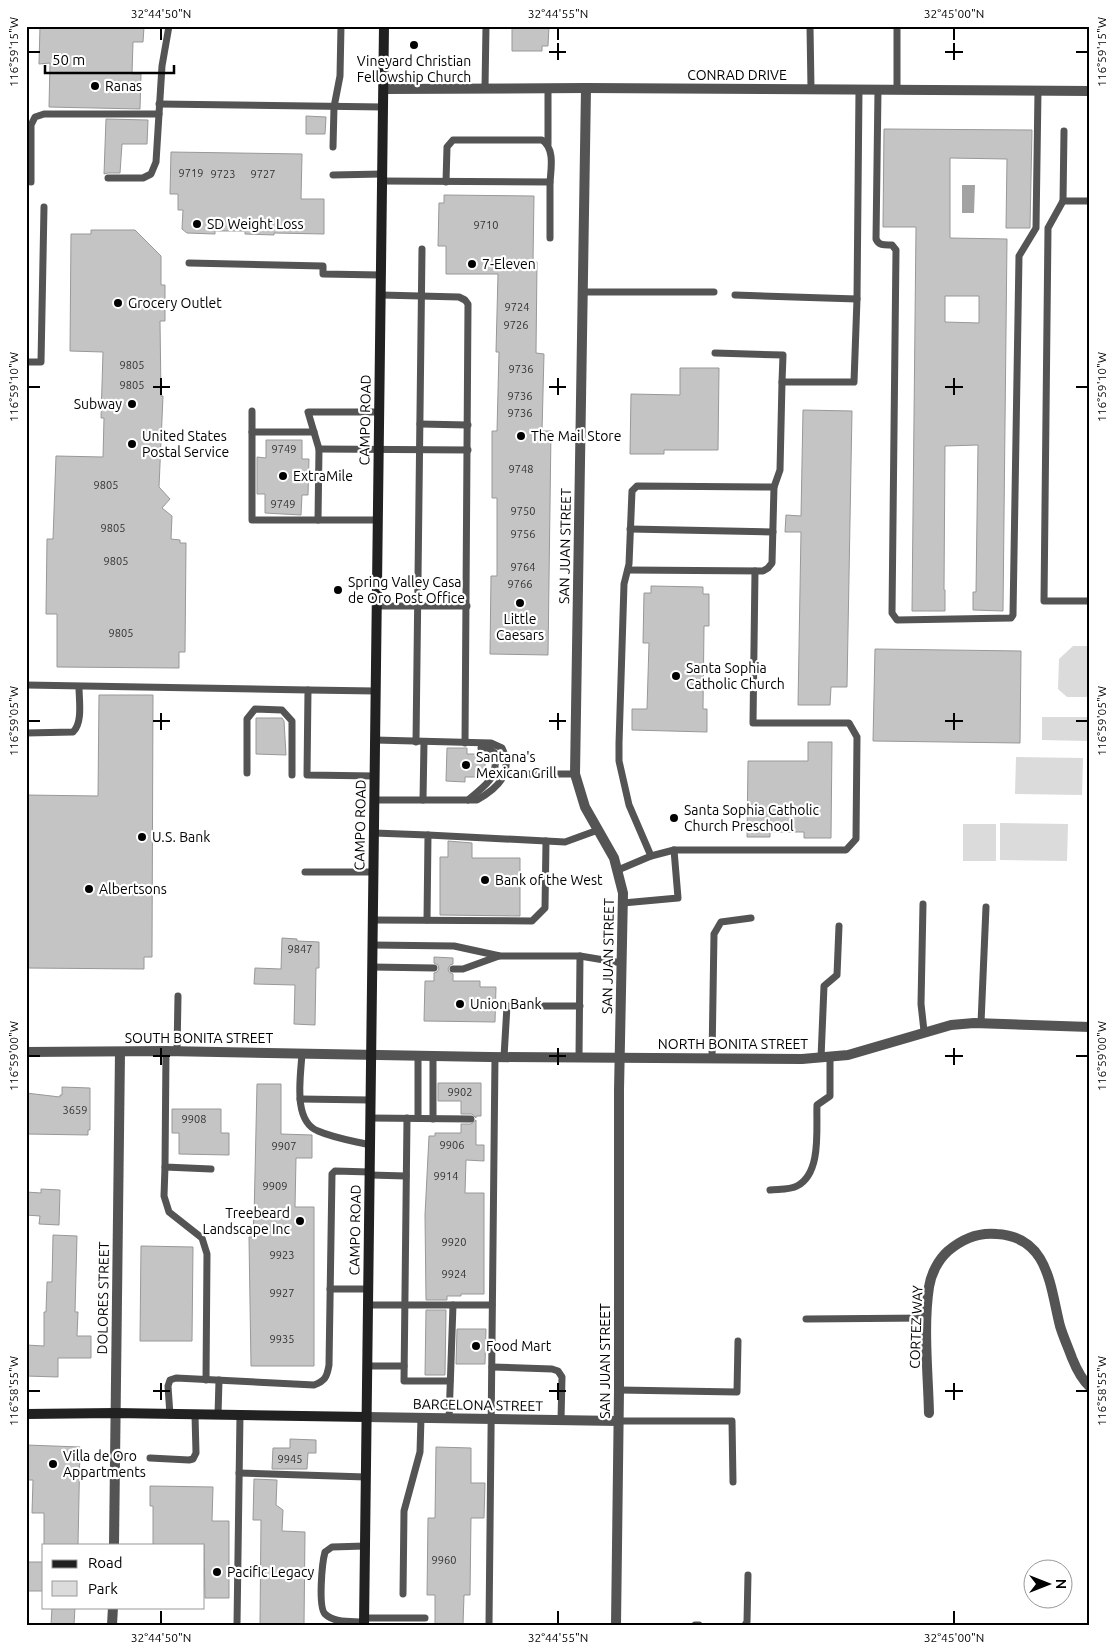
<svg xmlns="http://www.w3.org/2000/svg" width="1116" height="1651" viewBox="0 0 1116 1651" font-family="Ubuntu,sans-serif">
  <rect width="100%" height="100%" fill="#fff"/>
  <!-- green -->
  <g fill="#dbdbdb">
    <polygon points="1073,646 1090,646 1090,697 1067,697 1058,689 1059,659"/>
    <polygon points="1042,717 1089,717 1088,741 1042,740"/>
    <polygon points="1016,757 1083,758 1082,795 1015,794"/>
    <polygon points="1000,823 1068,824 1067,861 1000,860"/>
    <rect x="963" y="824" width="33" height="37"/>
  </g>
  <!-- water -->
  <polygon fill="#a2a2a2" points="962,185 975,185 974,213 962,213"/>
  <!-- building -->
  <g fill="#c4c4c4" stroke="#989898" fill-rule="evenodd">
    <polygon points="40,26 144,27 143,42 133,42 132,74 141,74 140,109 49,107 50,63 39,64"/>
    <polygon points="512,26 549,26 548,46 542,46 542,51 512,51"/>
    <polygon points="306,116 326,117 325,134 306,134"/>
    <polygon points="106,119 148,120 147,144 122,144 120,173 108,173 104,174"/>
    <path d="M884,129l148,1 -2,98h-24l1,-69 -57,-1v80l57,1 -4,372 -30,-1v-18h3l2,-147 -33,1 -1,144h1v21h-33l4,-384h-33zM945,296h34v27l-34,-1z"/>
    <polygon points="171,152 302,154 301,199 324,199 324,234 274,233 274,235 245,234 245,231 215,231 215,234 187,233 182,229 183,210 178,210 178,194 170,194"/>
    <polygon points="444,195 534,196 533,262 537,262 536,353 544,354 542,431 551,431 548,655 490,654 491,576 497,576 497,498 492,498 492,431 497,431 499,352 496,352 498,274 446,274 446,246 438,246 439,203 444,203"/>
    <polygon points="91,230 135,230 161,256 161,285 165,285 165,321 160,321 161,396 163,396 159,487 170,499 162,508 172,516 171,539 180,540 180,543 186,543 185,652 179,652 179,668 57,667 57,614 46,614 47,539 53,539 56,456 103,457 104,418 101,418 103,352 70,351 71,234 91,234"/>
    <polygon points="680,368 719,368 718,450 664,450 664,454 630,454 631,394 680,395"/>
    <polygon points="803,410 852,411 847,687 831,687 830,705 798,705 801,532 785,532 786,515 801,516"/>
    <polygon points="266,440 302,440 302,459 309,459 308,495 302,495 301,515 265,513 265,494 257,494 257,457 266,458"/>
    <polygon points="651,586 703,587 703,594 709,594 709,626 704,626 703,709 707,709 707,732 632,730 632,709 647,709 649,643 643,643 644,593 651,593"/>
    <polygon points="875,649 1021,651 1020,743 873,741"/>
    <polygon points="99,695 153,695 152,957 144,957 144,969 26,968 26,795 98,796"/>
    <polygon points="256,718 282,718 284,721 286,755 256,754"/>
    <polygon points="808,742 832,742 831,838 804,838 804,832 770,832 770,837 747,837 748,761 808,761"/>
    <polygon points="447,748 467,748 467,754 485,754 485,777 465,777 465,782 446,781"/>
    <polygon points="448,841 472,843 472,858 520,858 520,916 440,915 440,857 448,857"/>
    <polygon points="282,938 297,939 297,941 319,942 319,968 316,968 315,1025 294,1024 295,985 254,984 255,968 281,969"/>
    <polygon points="434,957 453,958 453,964 450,965 448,969 449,972 453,974 453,981 480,981 480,987 496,987 495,1022 424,1021 425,981 434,981 434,973 437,972 439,969 438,965 434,963"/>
    <polygon points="438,1083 481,1083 481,1116 476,1116 476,1118 472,1114 461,1114 461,1101 438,1101"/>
    <polygon points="257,1084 281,1084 281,1134 312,1135 312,1158 296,1158 295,1207 314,1207 314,1366 251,1366 249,1237 252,1237 254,1218"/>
    <polygon points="62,1087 90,1088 90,1130 88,1130 88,1135 26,1134 26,1093 60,1097 60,1095 62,1095"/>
    <polygon points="172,1109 221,1109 221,1133 229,1133 229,1155 179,1154 179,1133 172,1133"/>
    <polygon points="476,1120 476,1145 484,1145 484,1161 466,1160 465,1193 484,1193 484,1294 461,1294 461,1296 447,1296 447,1300 426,1300 425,1215 429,1136 435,1136 435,1133 461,1133 461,1124 471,1124"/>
    <polygon points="41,1189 60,1190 59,1225 39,1224 40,1216 26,1215 26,1192 41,1193"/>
    <polygon points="53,1235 77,1236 75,1312 78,1312 77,1336 91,1336 91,1358 58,1358 58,1377 26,1376 26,1345 44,1346 44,1312 46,1312 47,1282 52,1282"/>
    <polygon points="141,1246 193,1247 192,1341 140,1341"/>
    <polygon points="426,1310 446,1310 445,1375 425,1375"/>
    <polygon points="457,1329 486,1329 485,1364 456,1364"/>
    <polygon points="290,1439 316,1440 316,1453 308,1453 307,1469 272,1469 273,1448 290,1448"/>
    <polygon points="26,1445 80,1447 78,1545 44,1545 44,1513 32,1513 33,1480 26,1480"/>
    <polygon points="436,1447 471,1448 471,1483 485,1483 484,1518 471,1518 470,1595 464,1595 463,1625 435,1625 435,1595 427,1595 428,1518 435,1518"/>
    <polygon points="254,1479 277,1480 276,1505 283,1510 282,1531 305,1532 304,1625 260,1625 261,1520 253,1520"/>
    <polygon points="150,1486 213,1487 212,1521 229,1521 229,1598 205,1598 204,1545 153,1545 153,1506 150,1506"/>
    <rect x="26" y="1562" width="18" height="29"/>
    <polygon points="52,1607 75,1607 74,1625 51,1625"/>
  </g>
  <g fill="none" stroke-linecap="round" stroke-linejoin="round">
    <!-- service -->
    <g stroke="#545454" stroke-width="7">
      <polyline points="810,26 811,89"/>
      <polyline points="897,26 897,90"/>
      <polyline points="485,88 486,26"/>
      <path d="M878,90l-2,149c3,7 9,6 16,6l4,5 -4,363 5,7 114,-2 2,-3 6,-359 17,-28 2,-137"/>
      <polyline points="159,104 383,107"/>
      <polyline points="1064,131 1063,201 1090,201"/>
      <polyline points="548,144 548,88"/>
      <polyline points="333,147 334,107 340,76 341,26"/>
      <polyline points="333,175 382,174"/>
      <polyline points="108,178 143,178 151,174 156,162 162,66 169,26"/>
      <polyline points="382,181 550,182 550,238"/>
      <polyline points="31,182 31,125 35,117 44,114 159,114"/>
      <path d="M446,182l1,-35 6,-7h89c13,8 9,29 8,42"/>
      <polyline points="1063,201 1048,228 1044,601 1090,601"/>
      <polyline points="189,263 323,266 323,274 381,275"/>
      <polyline points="583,292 714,292"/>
      <polyline points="381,295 459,297 465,300 468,304 465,743"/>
      <polyline points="735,295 857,299 859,89"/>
      <polyline points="715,353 783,355 782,382"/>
      <polyline points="26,362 41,362 44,207"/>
      <polyline points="252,411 252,520 378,520"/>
      <polyline points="420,424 468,425"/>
      <polyline points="252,432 314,432"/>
      <polyline points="319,449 468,450"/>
      <polyline points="318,520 319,449 308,412 379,412"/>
      <polyline points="630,529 773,532"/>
      <polyline points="628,570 763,571 768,568 772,563 774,487"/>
      <polyline points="377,606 467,606"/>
      <polyline points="26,685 308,690 307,775 375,776"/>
      <polyline points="308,690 376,691"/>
      <path d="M26,733l47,-1c10,-9 6,-32 6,-45"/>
      <polyline points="416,742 422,249"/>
      <polyline points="247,773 247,719 255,709 282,710 292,721 292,775"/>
      <polyline points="504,774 575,774"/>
      <path d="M374,800h103c21,-12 37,-27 25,-52l-11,-5 -116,-3"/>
      <polyline points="423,800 424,742"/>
      <path d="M468,800c18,-16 30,-20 27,-47l-7,-5h-7"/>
      <polyline points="374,833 428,835 427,920"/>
      <polyline points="428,835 565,842 598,830"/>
      <polyline points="651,856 674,850 846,850 856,839 857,737 849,723 753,723 755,571"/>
      <polyline points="618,870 651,856 629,805 619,761 619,743 624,584 629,564 632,491 637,486 774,487 780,470 782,382 854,382 857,299"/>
      <polyline points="305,872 373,872"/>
      <polyline points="623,903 678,898 674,850"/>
      <polyline points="923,904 921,1004 924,1031"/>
      <polyline points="373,920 532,921 545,908 546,841"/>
      <polyline points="372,945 454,946 500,956 580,956 579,1057"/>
      <polyline points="580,956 622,963"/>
      <polyline points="372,967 434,968"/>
      <polyline points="453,969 463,969 499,956"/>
      <polyline points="981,1023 986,907"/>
      <polyline points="166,1051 165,1167 211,1169"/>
      <polyline points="177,1052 178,996"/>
      <path d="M302,1053c-1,22 -10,68 16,78 16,7 35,10 52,14"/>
      <polyline points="504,1057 507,1006 580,1006"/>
      <polyline points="712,1058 714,934 721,922 751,918"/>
      <polyline points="821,1058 824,986 837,975 839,926"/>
      <polyline points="300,1099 370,1100"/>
      <polyline points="370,1118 471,1119"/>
      <polyline points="407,1118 404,1381 450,1381"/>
      <polyline points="418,1118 418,1056"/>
      <polyline points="433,1119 433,1056"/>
      <polyline points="165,1167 164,1196 169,1212 202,1238 207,1254 206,1380"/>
      <polyline points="370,1175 406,1176"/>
      <path d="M770,1190c8,-1 20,0 27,-4 25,-13 19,-57 20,-81l13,-9v-39"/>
      <polyline points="330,1289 368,1289"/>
      <polyline points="368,1305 453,1305"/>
      <polyline points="806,1319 927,1318"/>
      <polyline points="367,1366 404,1366"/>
      <polyline points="492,1367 552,1369 558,1371 562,1377 561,1420"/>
      <polyline points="619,1390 737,1392 738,1341"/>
      <path d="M170,1415l-2,-29 2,-6 6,-2 138,7c11,-4 13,-8 15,-20l3,-191 3,-3 35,1"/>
      <polyline points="218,1415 219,1380"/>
      <polyline points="449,1419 453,1305 492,1305"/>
      <polyline points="618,1421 732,1421 733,1482"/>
      <polyline points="150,1458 189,1460 193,1459 196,1453 195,1415"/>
      <polyline points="239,1473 366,1477"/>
      <polyline points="403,1594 404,1511 420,1452 421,1418"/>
      <polyline points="364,1618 425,1618"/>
      <path d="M364,1622c-12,-1 -30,1 -39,-8 -7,-7 -3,-51 0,-62l7,-5 33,-1"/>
      <polyline points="237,1625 240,1415"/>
      <polyline points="489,1625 495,1057"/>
      <polyline points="695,1625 699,1625"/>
      <polyline points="745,1625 747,1622 748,1575"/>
    </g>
    <!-- minor -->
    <g stroke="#545454" stroke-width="10">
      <polyline points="586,88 575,774 585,807 614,858 623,893 619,1090 619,1390 616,1625"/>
      <path d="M929,1413c-1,-40 -6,-87 0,-126 2,-13 9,-27 19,-36 14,-12 30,-19 49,-17 52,3 53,53 63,92 3,10 8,21 12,32 4,10 10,22 18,29"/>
      <polyline points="366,1417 618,1421"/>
      <polyline points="114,1545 120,1052"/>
      <polyline points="112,1625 113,1607"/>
    </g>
    <!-- tertiary -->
    <g stroke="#545454" stroke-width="10">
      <polyline points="384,89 586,88 1090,91"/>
      <polyline points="26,1052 166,1051 489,1057 802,1059 848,1055 951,1025 974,1023 1090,1027"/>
    </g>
    <!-- secondary -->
    <g stroke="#212121" stroke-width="10">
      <polyline points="26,1414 115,1413 366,1417"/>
      <polyline points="364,1625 384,26"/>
    </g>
  </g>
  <!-- ticks -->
  <path fill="none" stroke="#000" stroke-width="2" d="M161,28v12M558,28v12M954,28v12M558,43v17M954,43v17M28,52h12M549,52h17M945,52h18M1076,52h12M161,378v17M558,378v17M954,378v17M28,387h12M153,387h17M549,387h17M945,387h18M1076,387h12M161,713v17M558,713v17M954,713v17M28,721h12M153,721h17M549,721h17M945,721h18M1076,721h12M161,1048v17M558,1048v17M954,1048v17M28,1056h12M153,1056h17M549,1056h17M945,1056h18M1076,1056h12M161,1383v17M558,1383v17M954,1383v17M28,1391h12M153,1391h17M549,1391h17M945,1391h18M1076,1391h12M161,1611v13M558,1611v13M954,1611v13"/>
  <!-- markers -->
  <g fill="#000" stroke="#fff" stroke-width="2">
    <circle cx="414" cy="45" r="5"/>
    <circle cx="95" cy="86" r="5"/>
    <circle cx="197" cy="224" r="5"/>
    <circle cx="472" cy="264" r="5"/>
    <circle cx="118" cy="303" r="5"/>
    <circle cx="132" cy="404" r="5"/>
    <circle cx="521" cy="436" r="5"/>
    <circle cx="132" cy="444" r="5"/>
    <circle cx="283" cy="476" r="5"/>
    <circle cx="338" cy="590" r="5"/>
    <circle cx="520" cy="603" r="5"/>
    <circle cx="676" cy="676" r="5"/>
    <circle cx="466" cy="765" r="5"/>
    <circle cx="674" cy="818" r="5"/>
    <circle cx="142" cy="837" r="5"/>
    <circle cx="485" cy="880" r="5"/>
    <circle cx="89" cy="889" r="5"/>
    <circle cx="460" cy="1004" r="5"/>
    <circle cx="300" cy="1221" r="5"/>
    <circle cx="476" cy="1346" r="5"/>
    <circle cx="53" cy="1464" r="5"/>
    <circle cx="217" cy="1572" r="5"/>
  </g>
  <g text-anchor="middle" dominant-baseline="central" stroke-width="4.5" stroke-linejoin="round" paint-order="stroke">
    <!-- number labels -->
    <g font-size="11" fill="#313131">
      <text x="191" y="173">9719</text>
      <text x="223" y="174">9723</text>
      <text x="263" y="174">9727</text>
      <text x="486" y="225">9710</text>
      <text x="517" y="307">9724</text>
      <text x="516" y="325">9726</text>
      <text x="132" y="365">9805</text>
      <text x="521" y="369">9736</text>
      <text x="132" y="385">9805</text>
      <text x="520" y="396">9736</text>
      <text x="520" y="413">9736</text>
      <text x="284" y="449">9749</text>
      <text x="521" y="469">9748</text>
      <text x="106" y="485">9805</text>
      <text x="283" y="504">9749</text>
      <text x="523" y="511">9750</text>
      <text x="113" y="528">9805</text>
      <text x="523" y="534">9756</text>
      <text x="116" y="561">9805</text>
      <text x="523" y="567">9764</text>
      <text x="520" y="584">9766</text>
      <text x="121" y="633">9805</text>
      <text x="300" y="949">9847</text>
      <text x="460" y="1092">9902</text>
      <text x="75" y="1110">3659</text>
      <text x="194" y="1119">9908</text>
      <text x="452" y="1145">9906</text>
      <text x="284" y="1146">9907</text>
      <text x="446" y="1176">9914</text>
      <text x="275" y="1186">9909</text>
      <text x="454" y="1242">9920</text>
      <text x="282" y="1255">9923</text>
      <text x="454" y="1274">9924</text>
      <text x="282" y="1293">9927</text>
      <text x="282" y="1339">9935</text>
      <text x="290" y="1459">9945</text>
      <text x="444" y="1560">9960</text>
    </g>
    <!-- poi labels -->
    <g font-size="14" fill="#000" stroke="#fff" text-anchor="start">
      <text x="414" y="61" text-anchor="middle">Vineyard Christian<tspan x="414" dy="16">Fellowship Church</tspan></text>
      <text x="105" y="86">Ranas</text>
      <text x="207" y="224">SD Weight Loss</text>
      <text x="482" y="264">7-Eleven</text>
      <text x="128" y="303">Grocery Outlet</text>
      <text x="122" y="404" text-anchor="end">Subway</text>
      <text x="142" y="436">United States<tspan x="142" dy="16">Postal Service</tspan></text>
      <text x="531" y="436">The Mail Store</text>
      <text x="293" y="476">ExtraMile</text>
      <text x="348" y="582">Spring Valley Casa<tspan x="348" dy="16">de Oro Post Office</tspan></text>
      <text x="520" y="619" text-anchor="middle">Little<tspan x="520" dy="16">Caesars</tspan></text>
      <text x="686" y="668">Santa Sophia<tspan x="686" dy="16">Catholic Church</tspan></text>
      <text x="476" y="757">Santana's<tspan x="476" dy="16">Mexican Grill</tspan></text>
      <text x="684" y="810">Santa Sophia Catholic<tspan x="684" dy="16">Church Preschool</tspan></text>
      <text x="152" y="837">U.S. Bank</text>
      <text x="495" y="880">Bank of the West</text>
      <text x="99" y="889">Albertsons</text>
      <text x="470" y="1004">Union Bank</text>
      <text x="290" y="1213" text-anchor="end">Treebeard<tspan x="290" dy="16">Landscape Inc</tspan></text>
      <text x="486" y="1346">Food Mart</text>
      <text x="63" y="1456">Villa de Oro<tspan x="63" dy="16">Appartments</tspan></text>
      <text x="227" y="1572">Pacific Legacy</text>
    </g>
    <!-- street labels -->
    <g font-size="14" fill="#000" stroke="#fff">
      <text x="737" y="75">CONRAD DRIVE</text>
      <text transform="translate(365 420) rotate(-89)">CAMPO ROAD</text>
      <text transform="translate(565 546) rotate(-89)">SAN JUAN STREET</text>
      <text transform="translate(360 825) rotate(-89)">CAMPO ROAD</text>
      <text transform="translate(608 956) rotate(-89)">SAN JUAN STREET</text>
      <text x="199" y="1038">SOUTH BONITA STREET</text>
      <text x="733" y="1044">NORTH BONITA STREET</text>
      <text transform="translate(355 1230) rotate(-89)">CAMPO ROAD</text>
      <text transform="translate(103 1298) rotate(-89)">DOLORES STREET</text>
      <text transform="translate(916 1327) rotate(-88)">CORTEZ WAY</text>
      <text transform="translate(605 1361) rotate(-90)">SAN JUAN STREET</text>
      <text transform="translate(478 1405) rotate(1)">BARCELONA STREET</text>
    </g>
  </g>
  <!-- border -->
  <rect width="1116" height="1651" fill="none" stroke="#ffffff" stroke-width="55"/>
  <!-- legend -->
  <rect x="42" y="1544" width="162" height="65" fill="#ffffff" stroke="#999999"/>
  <rect x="52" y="1560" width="25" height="8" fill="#212121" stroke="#999999"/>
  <text x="88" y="1568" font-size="15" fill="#000000">Road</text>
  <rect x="52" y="1581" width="25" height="15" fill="#dbdbdb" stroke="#999999"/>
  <text x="88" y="1594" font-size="15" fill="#000000">Park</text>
  <!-- north arrow -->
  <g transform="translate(1048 1584) rotate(90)"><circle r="24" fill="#ffffff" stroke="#999999"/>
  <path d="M0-4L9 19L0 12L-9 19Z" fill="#000000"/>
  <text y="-8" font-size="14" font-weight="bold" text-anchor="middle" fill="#000000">N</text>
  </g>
  <!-- scale -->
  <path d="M45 65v8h129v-8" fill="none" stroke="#000000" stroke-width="2.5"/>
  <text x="52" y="65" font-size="15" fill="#000000" stroke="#ffffff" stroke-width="4" paint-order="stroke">50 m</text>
  <rect x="28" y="28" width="1060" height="1596" fill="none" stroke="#000" stroke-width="2"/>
  <g font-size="12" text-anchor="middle" fill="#000">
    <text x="161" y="18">32°44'50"N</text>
    <text x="558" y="18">32°44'55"N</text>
    <text x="954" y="18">32°45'00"N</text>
    <text transform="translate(1102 52) rotate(-90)" y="4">116°59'15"W</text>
    <text transform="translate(14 52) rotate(-90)" y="4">116°59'15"W</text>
    <text transform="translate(1102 387) rotate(-90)" y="4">116°59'10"W</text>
    <text transform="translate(14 387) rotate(-90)" y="4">116°59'10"W</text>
    <text transform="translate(1102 721) rotate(-90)" y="4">116°59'05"W</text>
    <text transform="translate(14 721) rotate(-90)" y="4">116°59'05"W</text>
    <text transform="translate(1102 1056) rotate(-90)" y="4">116°59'00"W</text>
    <text transform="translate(14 1056) rotate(-90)" y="4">116°59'00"W</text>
    <text transform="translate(14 1391) rotate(-90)" y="4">116°58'55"W</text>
    <text transform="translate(1102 1391) rotate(-90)" y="4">116°58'55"W</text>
    <text x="161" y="1642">32°44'50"N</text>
    <text x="558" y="1642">32°44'55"N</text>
    <text x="954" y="1642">32°45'00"N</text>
  </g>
</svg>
